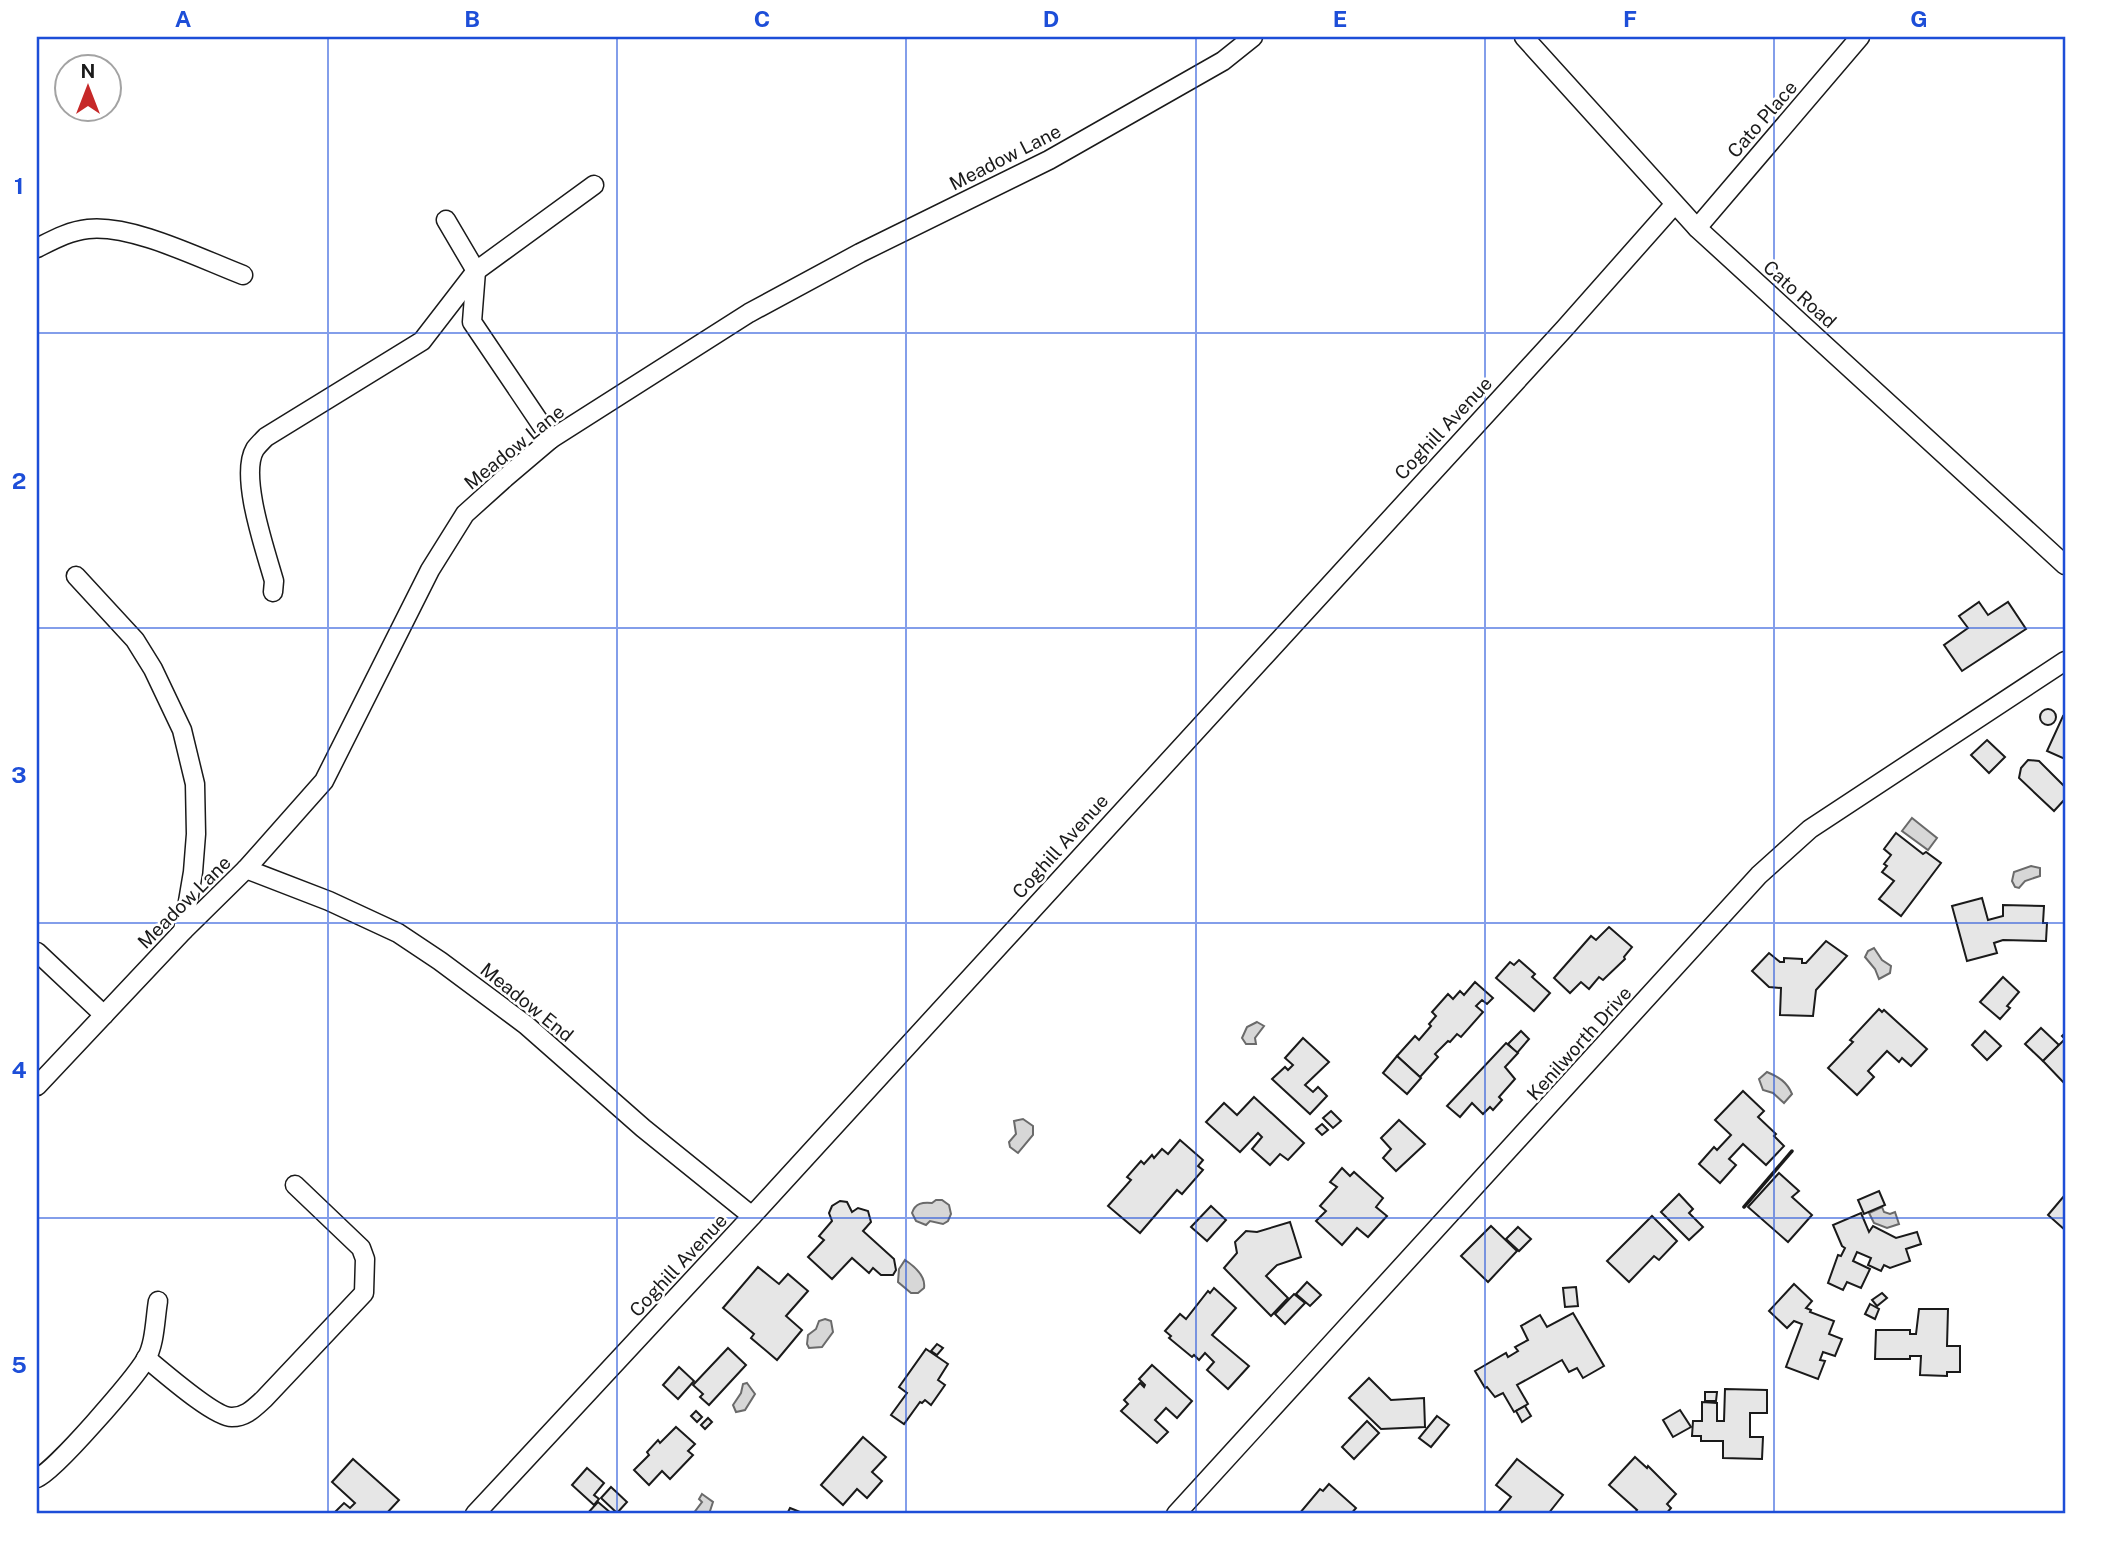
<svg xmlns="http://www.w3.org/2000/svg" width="2102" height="1551" viewBox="0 0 2102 1551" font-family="'Public Sans',sans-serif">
  <rect width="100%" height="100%" fill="#fff"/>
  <!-- water -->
  <g fill="#d7d7d7" stroke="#6a6a6a" stroke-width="2">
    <polygon points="1912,818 1937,838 1928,850 1902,831"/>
    <polygon points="2031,866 2040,868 2040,876 2025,881 2019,888 2015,887 2012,881 2014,872"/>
    <polygon points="1874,948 1882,960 1891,966 1890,973 1879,979 1875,969 1865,957 1868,951"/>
    <polygon points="1257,1022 1264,1026 1255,1038 1256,1044 1246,1044 1242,1038 1247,1027"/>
    <path d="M1767,1072c12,5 20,10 25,22l-8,9 -11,-10 -10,-3 -4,-11z"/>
    <polygon points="1023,1119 1033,1126 1033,1135 1018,1153 1010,1147 1009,1142 1016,1134 1014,1121"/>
    <path d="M936,1200h6l7,5 2,9 -3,7 -5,3 -13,-3 -4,4 -10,-4 -4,-8c3,-10 11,-11 20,-10z"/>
    <polygon points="1882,1207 1884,1212 1890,1214 1895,1212 1899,1224 1887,1228 1874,1223 1869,1213"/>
    <path d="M905,1260c9,6 21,16 19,28l-6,5h-7l-13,-11 1,-13z"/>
    <polygon points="825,1319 831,1321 833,1332 822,1347 809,1348 807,1344 808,1335 816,1329 819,1321"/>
    <polygon points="747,1383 755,1394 745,1410 736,1412 733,1405 741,1393 743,1384"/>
    <polygon points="702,1494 713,1502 709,1514 693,1514 702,1502 699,1499"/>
  </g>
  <!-- building -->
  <g fill="#e6e6e6" stroke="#1a1a1a" stroke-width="2">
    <polygon points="1979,602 1988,615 2008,602 2026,629 1962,671 1944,645 1968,628 1959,616"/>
    <circle cx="2048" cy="717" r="8"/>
    <polygon points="2063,716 2065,717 2065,759 2047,751"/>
    <polygon points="1987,740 2005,757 1989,773 1971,755"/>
    <polygon points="2028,760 2039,761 2065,787 2065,799 2054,811 2019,778 2021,768"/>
    <polygon points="1896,833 1923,854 1926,852 1941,863 1901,916 1879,899 1894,881 1882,872 1887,866 1884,864 1891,855 1884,849"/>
    <polygon points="1982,898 1988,920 2003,916 2003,905 2044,906 2043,923 2047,923 2046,941 2003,940 1994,943 1997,953 1967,961 1952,906"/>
    <polygon points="1609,927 1632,947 1624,957 1625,959 1603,980 1599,977 1589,989 1581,982 1570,993 1554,978 1591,936 1596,940"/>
    <polygon points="1826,941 1847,956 1816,990 1813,1016 1780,1015 1781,988 1769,987 1752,971 1769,953 1780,962 1784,962 1784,958 1802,959 1802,963 1806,963"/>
    <polygon points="1519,960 1535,974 1532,977 1550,993 1534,1011 1496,978 1510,962 1514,965"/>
    <polygon points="2003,977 2019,992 2007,1006 2010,1008 2000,1019 1980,1002"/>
    <polygon points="1475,982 1493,998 1487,1004 1482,1000 1476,1006 1483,1012 1461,1037 1457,1034 1450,1042 1448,1041 1435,1054 1438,1057 1420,1077 1397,1056 1415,1036 1419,1040 1431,1026 1429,1024 1436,1016 1432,1012 1448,994 1453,999 1460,991 1464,995"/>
    <polygon points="1879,1009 1882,1012 1884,1010 1927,1049 1911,1066 1902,1058 1899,1062 1887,1051 1868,1071 1874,1077 1857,1095 1828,1068 1853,1042 1850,1040"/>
    <polygon points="2041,1028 2059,1045 2043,1061 2025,1044"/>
    <polygon points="1521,1031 1529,1039 1517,1053 1508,1044"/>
    <polygon points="1985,1031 2001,1046 1987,1060 1972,1045"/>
    <polygon points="2065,1033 2065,1084 2043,1061 2065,1039 2062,1036"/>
    <polygon points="1303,1038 1329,1062 1305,1085 1313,1092 1318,1087 1327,1096 1310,1114 1272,1079 1285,1067 1288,1070 1293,1065 1285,1058"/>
    <polygon points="1506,1043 1518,1053 1505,1067 1515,1079 1499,1097 1502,1100 1493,1110 1490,1107 1483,1114 1472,1103 1460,1117 1447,1106"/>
    <polygon points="1397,1056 1421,1078 1407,1094 1383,1073"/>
    <polygon points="1743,1091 1764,1111 1758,1117 1776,1134 1774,1136 1784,1146 1766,1165 1743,1144 1729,1159 1736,1165 1720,1183 1699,1164 1714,1147 1717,1150 1731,1135 1715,1120"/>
    <polygon points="1254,1097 1304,1143 1288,1160 1280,1154 1270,1165 1252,1149 1262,1137 1258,1133 1240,1152 1206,1122 1224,1103 1237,1115"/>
    <polygon points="1331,1111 1341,1121 1333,1128 1323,1118"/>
    <polygon points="1399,1120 1425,1144 1396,1171 1383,1158 1391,1149 1381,1138"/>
    <polygon points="1322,1124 1328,1130 1322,1135 1316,1129"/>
    <polygon points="1180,1140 1203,1160 1198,1166 1203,1170 1182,1194 1177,1190 1140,1233 1108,1206 1131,1180 1127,1177 1141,1161 1144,1164 1152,1155 1154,1158 1162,1149 1168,1154"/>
    <polygon points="1342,1168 1350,1176 1354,1172 1383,1198 1376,1207 1387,1216 1368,1237 1357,1228 1342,1245 1316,1221 1326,1211 1320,1206 1337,1187 1330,1182"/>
    <polygon points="1779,1173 1799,1191 1792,1197 1812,1215 1788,1242 1748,1207"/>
    <polygon points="1879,1191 1885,1205 1864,1214 1858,1200"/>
    <polygon points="1679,1194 1693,1209 1689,1213 1703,1227 1689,1240 1661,1212"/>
    <polygon points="2064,1196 2065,1197 2065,1230 2048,1215"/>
    <polygon points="840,1201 847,1202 852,1212 858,1208 868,1211 871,1222 863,1231 894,1259 896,1270 893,1275 881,1275 873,1268 869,1273 852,1258 832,1279 808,1257 824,1240 819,1236 832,1221 829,1213 832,1206"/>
    <polygon points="1211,1206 1226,1220 1207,1241 1191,1227"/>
    <polygon points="1861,1213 1869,1232 1873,1226 1896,1238 1917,1232 1921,1244 1906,1249 1910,1261 1890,1268 1884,1265 1881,1271 1868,1265 1871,1258 1857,1252 1853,1261 1870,1269 1861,1288 1847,1282 1843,1290 1828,1283 1838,1255 1841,1256 1845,1248 1842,1246 1833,1225"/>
    <polygon points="1652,1216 1677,1241 1659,1260 1654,1256 1629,1282 1607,1261"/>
    <polygon points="1290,1222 1301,1257 1277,1265 1266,1276 1288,1298 1271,1316 1224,1268 1237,1253 1235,1242 1246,1231 1257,1232"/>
    <polygon points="1491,1226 1517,1251 1488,1282 1461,1256"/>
    <polygon points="1518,1227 1531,1239 1519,1251 1506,1239"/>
    <polygon points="758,1267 779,1284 788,1274 808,1291 786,1316 802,1330 777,1360 751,1338 754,1334 723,1308"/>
    <polygon points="1307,1282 1321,1295 1310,1306 1296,1294"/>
    <polygon points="1794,1284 1812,1301 1806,1308 1811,1310 1810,1312 1834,1321 1829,1334 1842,1339 1835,1356 1823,1352 1820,1360 1825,1361 1818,1379 1786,1367 1802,1324 1794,1321 1787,1328 1769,1311"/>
    <polygon points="1576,1287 1578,1306 1565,1307 1563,1288"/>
    <polygon points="1214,1288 1236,1308 1212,1335 1249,1366 1228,1389 1207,1370 1214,1362 1205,1353 1199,1360 1194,1355 1192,1357 1169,1338 1171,1336 1165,1331 1180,1314 1186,1319 1208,1291 1210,1293"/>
    <polygon points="1882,1293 1887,1298 1877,1306 1872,1300"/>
    <polygon points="1294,1294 1305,1303 1285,1324 1275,1314"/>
    <polygon points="1870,1304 1879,1309 1875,1319 1865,1314"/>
    <polygon points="1919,1309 1948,1309 1947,1346 1960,1346 1960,1372 1947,1372 1947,1376 1920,1375 1921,1356 1910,1356 1910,1359 1875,1359 1876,1330 1910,1330 1910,1334 1916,1334"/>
    <polygon points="1573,1313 1604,1366 1583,1378 1577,1368 1569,1372 1562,1360 1517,1385 1528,1404 1514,1412 1503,1393 1495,1397 1487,1387 1485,1388 1475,1371 1506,1353 1508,1357 1518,1351 1515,1347 1528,1340 1521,1326 1540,1315 1547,1327"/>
    <polygon points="937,1344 943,1348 937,1355 931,1351"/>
    <polygon points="728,1348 746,1365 709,1405 700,1397 703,1394 693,1385"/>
    <polygon points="926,1349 948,1364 938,1380 945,1385 931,1405 925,1400 922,1403 920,1402 904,1424 891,1415 907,1393 899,1387"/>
    <polygon points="1152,1365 1192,1401 1177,1418 1166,1408 1155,1420 1168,1432 1157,1443 1121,1411 1128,1404 1124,1400 1140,1383 1144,1387 1145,1385 1139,1379"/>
    <polygon points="679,1367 694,1381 678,1399 663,1385"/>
    <polygon points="1369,1378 1391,1400 1424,1398 1425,1427 1381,1429 1349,1398"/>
    <polygon points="1725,1389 1767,1390 1767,1413 1750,1413 1750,1437 1763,1437 1762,1459 1723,1458 1723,1441 1701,1441 1701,1436 1692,1436 1693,1421 1702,1421 1702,1402 1717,1403 1717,1421 1724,1421"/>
    <polygon points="1705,1392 1717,1392 1716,1401 1705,1401"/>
    <polygon points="1525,1406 1531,1416 1522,1422 1516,1411"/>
    <polygon points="1680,1410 1691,1427 1673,1437 1663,1420"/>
    <polygon points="696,1411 702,1417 697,1422 691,1416"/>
    <polygon points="1437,1416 1449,1425 1431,1447 1419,1438"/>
    <polygon points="708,1418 712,1422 705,1429 701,1425"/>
    <polygon points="1367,1421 1379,1433 1354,1459 1342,1447"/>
    <polygon points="676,1427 695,1444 688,1451 693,1455 670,1479 662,1471 649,1485 634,1470 649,1455 647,1452 658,1440 660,1443"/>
    <polygon points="863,1437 886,1457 872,1472 882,1481 867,1498 857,1489 843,1505 821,1485"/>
    <polygon points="1635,1457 1647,1468 1648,1466 1676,1494 1667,1504 1671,1508 1666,1514 1634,1514 1637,1510 1609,1485"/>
    <polygon points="353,1459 399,1500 386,1514 333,1514 344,1503 350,1508 355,1503 332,1482"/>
    <polygon points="1517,1459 1563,1495 1548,1514 1497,1514 1511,1497 1496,1485"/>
    <polygon points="587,1468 604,1483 594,1495 599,1499 594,1505 572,1485"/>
    <polygon points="1329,1484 1356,1508 1351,1514 1299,1514 1320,1489 1323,1491"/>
    <polygon points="611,1487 627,1502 617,1513 601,1498"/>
    <polygon points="598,1502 612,1514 587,1514"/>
    <polygon points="790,1508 805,1514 787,1514"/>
  </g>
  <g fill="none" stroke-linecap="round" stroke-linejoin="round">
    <!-- minor casing -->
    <g stroke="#1a1a1a" stroke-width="21">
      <g id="minor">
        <polyline points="1524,37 1697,228 2065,565"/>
        <polyline points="446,220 476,271 472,322 551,439"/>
        <polyline points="1697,228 1860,37"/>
        <path d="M37,248c16,-8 32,-17 51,-19 44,-5 113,30 155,46"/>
        <polyline points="76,576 135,640 153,669 182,730 195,784 196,834 193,872 183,931"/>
        <path d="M273,592l1,-11c-8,-29 -35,-105 -19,-132 3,-4 7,-8 11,-12l156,-96 54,-70 118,-86"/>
        <polyline points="246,869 329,901 398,933 440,961 526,1025 643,1128 752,1216"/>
        <polyline points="37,952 104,1015"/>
        <polyline points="37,1086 183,931 246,869 324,781 430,570 465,514 505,478 551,439 749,313 860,253 1049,160 1223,61 1253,37"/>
        <path d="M146,1358c16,13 69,60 86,59 14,0 22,-9 32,-18l100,-106 1,-34 -4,-11 -66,-63"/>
        <path d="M37,1478c18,-7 97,-99 109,-119 9,-15 9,-40 12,-58"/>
        <polyline points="475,1514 752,1216 1565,328 1674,205"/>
        <polyline points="1176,1514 1759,875 1810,829 2065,661"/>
      </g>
    </g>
    <!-- minor -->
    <use href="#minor" stroke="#fff" stroke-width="18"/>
    <!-- wall -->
    <polyline stroke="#1a1a1a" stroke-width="3.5" points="1744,1207 1792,1151"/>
  </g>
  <!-- grid -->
  <path fill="none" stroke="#1d4ed8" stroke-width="2" stroke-opacity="0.55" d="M328,37v1477M617,37v1477M906,37v1477M1196,37v1477M1485,37v1477M1774,37v1477M37,333h2028M37,628h2028M37,923h2028M37,1218h2028"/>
  <g text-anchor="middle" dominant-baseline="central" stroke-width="5" stroke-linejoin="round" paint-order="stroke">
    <!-- street labels -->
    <g font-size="19" fill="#1a1a1a" stroke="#fff">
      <text transform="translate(1762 119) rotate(-49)">Cato Place</text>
      <text transform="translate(1005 157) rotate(-27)">Meadow Lane</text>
      <text transform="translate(1800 294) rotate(42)">Cato Road</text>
      <text transform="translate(1443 428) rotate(-47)">Coghill Avenue</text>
      <text transform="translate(514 447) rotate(-39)">Meadow Lane</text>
      <text transform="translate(1060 846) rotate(-48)">Coghill Avenue</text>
      <text transform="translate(184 902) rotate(-45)">Meadow Lane</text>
      <text transform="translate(527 1002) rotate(39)">Meadow End</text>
      <text transform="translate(1579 1043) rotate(-48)">Kenilworth Drive</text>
      <text transform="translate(678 1265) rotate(-47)">Coghill Avenue</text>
    </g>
  </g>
  <!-- border -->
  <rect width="2102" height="1551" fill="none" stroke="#ffffff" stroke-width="77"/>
  <!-- north arrow -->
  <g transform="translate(88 88)"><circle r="33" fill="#ffffff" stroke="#a3a3a3" stroke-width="2"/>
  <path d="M0-5L12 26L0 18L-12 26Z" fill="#c62828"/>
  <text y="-10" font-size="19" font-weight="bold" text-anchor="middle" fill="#1a1a1a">N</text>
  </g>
  <rect x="38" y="38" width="2026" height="1474" fill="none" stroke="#1d4ed8" stroke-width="2.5"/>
  <g font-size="23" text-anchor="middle" font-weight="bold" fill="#1d4ed8">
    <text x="183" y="27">A</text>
    <text x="472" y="27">B</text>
    <text x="762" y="27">C</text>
    <text x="1051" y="27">D</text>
    <text x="1340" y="27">E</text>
    <text x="1630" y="27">F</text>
    <text x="1919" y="27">G</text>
    <text x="19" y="194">1</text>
    <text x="19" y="489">2</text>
    <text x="19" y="783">3</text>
    <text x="19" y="1078">4</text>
    <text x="19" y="1373">5</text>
  </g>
</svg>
